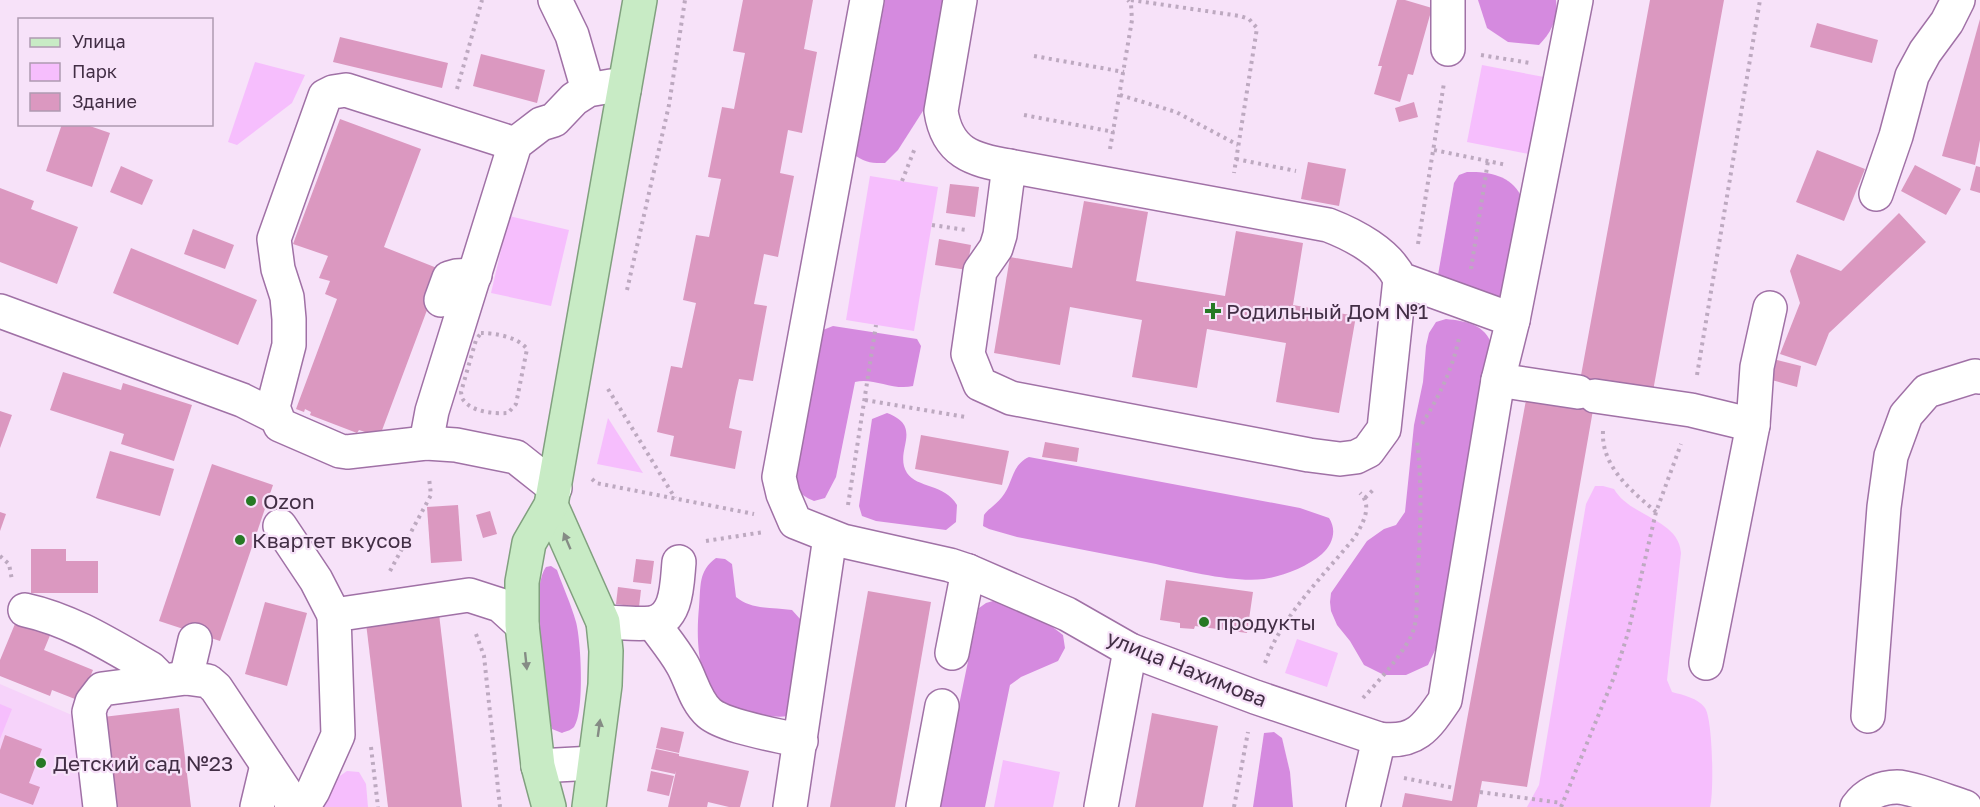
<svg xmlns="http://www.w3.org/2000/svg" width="1980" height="807" viewBox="0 0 1980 807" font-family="'Golos Text',sans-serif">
  <rect width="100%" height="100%" fill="#f7e2f9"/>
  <!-- built -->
  <polygon fill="#f6d3fa" points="0,684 81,719 84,807 0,807"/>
  <!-- green -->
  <g fill="#f6befd">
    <polygon points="255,62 305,75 292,103 237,145 228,142"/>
    <polygon points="1482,65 1544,77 1529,154 1467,142"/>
    <polygon points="870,176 938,187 914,331 846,320"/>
    <polygon points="509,216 569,230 551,306 491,293"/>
    <polygon points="608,418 643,473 597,464"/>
    <path d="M1595,486h8l11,3c16,28 65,30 67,64l-14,127 5,12c11,3 26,6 33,16 8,12 9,86 5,99h-183l12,-22 47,-281z"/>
    <polygon points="1297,639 1338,653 1327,687 1285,673"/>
    <polygon points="0,704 12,709 0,739"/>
    <polygon points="1003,760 1060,772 1053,807 994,807"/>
    <polygon points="347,771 359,772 366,784 368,807 320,807 334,780"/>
  </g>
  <!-- forest -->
  <g fill="#d58adf">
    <path d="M885,0h62l-19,103 -30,47 -13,13c-12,0 -19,0 -29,-7z"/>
    <path d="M1478,0h78c2,18 -4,32 -17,45l-31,-3 -21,-14z"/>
    <path d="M1467,172c22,-1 47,4 55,27l-20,99 -5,2 -59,-25 16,-92 5,-8z"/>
    <path d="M1446,319c19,2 40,5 46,27l-54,298 -10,21 -22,10h-22l-20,-10 -14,-24 -13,-16 -6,-14 -1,-9 1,-9 36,-52 17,-12 12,-4 9,-13 9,-87 9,-43 3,-36 3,-13 7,-11z"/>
    <path d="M833,326l84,13 4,7 -8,40c-20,5 -40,-9 -58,-4l-19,95 -11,21 -11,3c-18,-8 -17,-12 -19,-31l28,-140z"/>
    <path d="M887,413c38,14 6,38 20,60 10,15 38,11 50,32l-1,17 -10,8 -70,-9 -14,-5 -3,-10 13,-87z"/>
    <path d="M1029,457l271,51 29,10c8,12 4,26 -7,36 -15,13 -39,22 -58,25 -29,4 -78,-8 -108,-15 -46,-9 -92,-18 -139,-27l-28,-8 -6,-3 1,-11c5,-7 13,-11 18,-18 11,-13 9,-32 27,-40z"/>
    <path d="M716,558l9,1 7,5 4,33c15,13 37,10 56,13l9,10 2,15 -15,81c-13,2 -24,-1 -36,-4 -7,-1 -16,-2 -22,-5 -34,-18 -34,-68 -31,-100 2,-21 -1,-36 17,-49z"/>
    <path d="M551,566l6,4c6,17 14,34 19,52 5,18 9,90 -2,105 -4,4 -8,4 -12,6l-10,-4c-7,-20 -12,-39 -15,-60 -3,-19 -2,-88 9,-102z"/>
    <path d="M993,601c25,0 51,19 70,34l2,13 -7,13 -37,16 -11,8 -25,122h-47l41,-199 7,-5z"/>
    <polygon points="1274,732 1282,738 1290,772 1293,807 1253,807 1264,733"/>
  </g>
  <!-- building -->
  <g fill="#db98c0">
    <polygon points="743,0 813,0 804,49 817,52 802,133 788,130 786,141 780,173 794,176 778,257 764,254 754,304 767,306 753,381 739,379 736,392 729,428 742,431 735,469 670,456 674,436 657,432 671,366 682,368 696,303 683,300 696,235 709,237 721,179 708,177 722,107 734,109 745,53 733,51"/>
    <polygon points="1397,0 1405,0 1432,8 1413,75 1408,74 1400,102 1374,94 1382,66 1378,66"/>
    <polygon points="1650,0 1724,0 1653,391 1593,410 1527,787 1482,781 1477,807 1402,807 1405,793 1452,801 1526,400 1575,408"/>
    <polygon points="1980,19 1980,140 1975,165 1942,156"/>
    <polygon points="1817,23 1878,40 1872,63 1810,47"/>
    <polygon points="340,37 448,63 442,88 333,62"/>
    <polygon points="481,54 545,70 537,103 473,86"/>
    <polygon points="1414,102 1418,117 1399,122 1395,108"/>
    <polygon points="340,119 421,149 384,247 442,270 378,441 364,436 365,432 359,430 357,433 310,415 311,412 305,409 304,412 296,409 337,299 325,294 330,281 319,278 328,256 293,244"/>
    <polygon points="62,124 84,124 110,133 92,187 46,171"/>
    <polygon points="1817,150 1865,169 1844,221 1796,202"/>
    <polygon points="1308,162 1346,169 1339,206 1301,199"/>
    <polygon points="1915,165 1961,189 1946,215 1901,191"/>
    <polygon points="121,166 153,180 142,205 110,192"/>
    <polygon points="1976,166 1980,167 1980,193 1970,190"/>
    <polygon points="950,184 979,187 975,217 946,213"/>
    <polygon points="0,188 34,201 31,209 78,227 57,284 0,262"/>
    <polygon points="1084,201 1148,212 1136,281 1225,296 1236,231 1303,243 1293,305 1356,316 1339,413 1276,402 1286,343 1207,329 1197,388 1132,377 1142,320 1070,307 1060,365 994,353 1010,257 1072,268"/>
    <polygon points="1899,213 1926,242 1829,333 1816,366 1780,354 1800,303 1790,271 1797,254 1841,271"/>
    <polygon points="193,229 234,245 225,269 184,254"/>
    <polygon points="939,239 971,245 967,270 935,265"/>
    <polygon points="131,248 257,300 238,345 113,293"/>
    <polygon points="1773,359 1801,366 1797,387 1768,379"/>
    <polygon points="63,372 121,390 123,383 192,405 174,461 121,444 124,434 50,410"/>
    <polygon points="0,411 12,415 0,448"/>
    <polygon points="921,435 1009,451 1002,485 915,469"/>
    <polygon points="1045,442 1079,448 1077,462 1042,457"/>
    <polygon points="110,451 174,469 160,516 96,498"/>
    <polygon points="212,464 273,485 220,641 159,621"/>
    <polygon points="458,505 462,561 431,563 427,507"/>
    <polygon points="490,511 497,534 483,538 476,515"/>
    <polygon points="0,512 6,514 0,531"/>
    <polygon points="31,549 66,549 66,561 98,561 98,593 31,593"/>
    <polygon points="636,559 654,561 651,584 633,582"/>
    <polygon points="1166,580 1253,592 1247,633 1195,626 1194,629 1180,628 1180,623 1160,620"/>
    <polygon points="618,587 641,590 639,607 616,604"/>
    <polygon points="868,591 931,602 910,723 895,807 830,807"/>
    <polygon points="265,602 307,613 287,686 245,674"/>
    <polygon points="439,614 462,807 388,807 366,623"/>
    <polygon points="17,619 51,633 44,650 93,670 80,701 52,690 50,696 0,676 0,660"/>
    <polygon points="179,708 191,807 114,807 103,717"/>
    <polygon points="1152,713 1218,726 1203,807 1135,807"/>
    <polygon points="661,727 684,732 679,753 656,748"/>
    <polygon points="5,735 42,749 29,783 40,787 33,805 0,793 0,750"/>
    <polygon points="656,749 679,754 679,756 749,771 740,807 729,807 708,802 707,807 668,807 676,771 675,774 651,769"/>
    <polygon points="651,771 674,776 669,796 647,791"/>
  </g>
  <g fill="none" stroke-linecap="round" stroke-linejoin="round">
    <!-- minor casing -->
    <g stroke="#a071a6" stroke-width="36">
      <g id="minor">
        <polyline points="555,0 572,35 588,90"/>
        <path d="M867,0l-88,477 4,17 12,28 48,19 107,24 18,6 99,43 63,36 125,47 124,42c36,5 47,-11 66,-39l53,-320 15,-60 63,-320"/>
        <path d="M960,0l-19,111c6,41 31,49 68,55"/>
        <polyline points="1448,0 1448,49"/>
        <polyline points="515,144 346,90 333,92 325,96 274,239 278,269 287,297 289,319 289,345 273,407 280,425 340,451 347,452 426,443 456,445 516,457 555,488"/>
        <polyline points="1876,194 1896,136 1912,76 1925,52 1947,22 1958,0"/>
        <path d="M1400,279l-16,150 -16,22 -12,6 -16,2 -31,-4 -298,-57 -31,-14 -12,-30 12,-83 16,-23 4,-13 9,-69 319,59c26,10 60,28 72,54l113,41"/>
        <polyline points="441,300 449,278 456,276 475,275"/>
        <polyline points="0,311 242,400 276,417"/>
        <polyline points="1498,380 1578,392"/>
        <polyline points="1595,396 1691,410 1753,425"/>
        <polyline points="426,443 432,411 515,144 541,124 554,120 574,99 588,90 611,86 624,90"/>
        <polyline points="280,526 316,580 334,615"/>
        <path d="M25,610c46,10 85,35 125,58l6,6 3,7"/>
        <path d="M603,622c15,0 33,3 48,1 27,-3 26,-41 28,-61"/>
        <path d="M653,623c10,14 21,27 29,41 9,15 13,37 27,49 16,14 69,22 92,28"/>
        <polyline points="952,653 968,571"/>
        <polyline points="1706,663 1753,425 1757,367 1770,308"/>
        <polyline points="186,678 195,640"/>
        <polyline points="1868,716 1884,507 1891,456 1906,415 1927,391 1975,376 1980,377"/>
        <polyline points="538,766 594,763"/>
        <polyline points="100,807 89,712 92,702 102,689 186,678 208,681 216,688 290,799 292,807"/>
        <polyline points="257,807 267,765"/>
        <polyline points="303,807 313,791 338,735 334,615 469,595 500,605 522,625"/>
        <polyline points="790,807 830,537"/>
        <polyline points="923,807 942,706"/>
        <polyline points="1101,807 1130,650"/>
        <polyline points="1363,807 1379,739"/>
        <path d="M1857,807c9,-13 24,-20 40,-20 14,0 52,15 68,20"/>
      </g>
    </g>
    <!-- major casing -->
    <g stroke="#81a07f" stroke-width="36">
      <g id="major">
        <polyline points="551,505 603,622 606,651 605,685 589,807"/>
        <polyline points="549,807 538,766 522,625 522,582 529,543 551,505 640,0"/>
      </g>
    </g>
    <!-- path -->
    <g stroke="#bda9c0" stroke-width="4" stroke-dasharray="3 4.5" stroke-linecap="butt">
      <polyline points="1131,0 1240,16 1249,19 1257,28 1234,173"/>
      <polyline points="1481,55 1530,63"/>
      <polyline points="1034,56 1124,72"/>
      <polyline points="457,89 482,0"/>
      <polyline points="1120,95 1176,112 1238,145"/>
      <polyline points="1024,115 1114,132"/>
      <polyline points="1110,149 1132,20 1131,4 1128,0"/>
      <polyline points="1434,150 1507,165"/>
      <polyline points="1236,159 1296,171"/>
      <polyline points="902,181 915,148"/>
      <polyline points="932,225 966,230"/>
      <polyline points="1418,244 1444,83"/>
      <polyline points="1471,269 1488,161"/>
      <polyline points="627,290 669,105 685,0"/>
      <path d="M481,333c14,0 37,4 46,16l-11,55 -8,9c-14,1 -38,-1 -46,-15l-1,-6 15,-52z"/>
      <polyline points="1697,375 1760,0"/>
      <polyline points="608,389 675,498"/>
      <polyline points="865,400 965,417"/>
      <path d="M1422,424c17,-28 30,-53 37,-86"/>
      <path d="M1603,431c-2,36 29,60 53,81"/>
      <polyline points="592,479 596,483 754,514"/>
      <polyline points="1365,498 1375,488"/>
      <polyline points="848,505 876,325"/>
      <polyline points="706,541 764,532"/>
      <polyline points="0,556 9,564 12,580"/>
      <polyline points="390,571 431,495 429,478"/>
      <polyline points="476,634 484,656 500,807"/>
      <path d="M1265,663c16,-46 59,-88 90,-126 8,-14 18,-31 5,-44"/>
      <path d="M1363,698c14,-15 46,-50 51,-70 4,-12 2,-28 3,-41 3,-48 6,-98 0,-146"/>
      <polyline points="371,747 378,807"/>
      <polyline points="1404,778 1454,788"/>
      <polyline points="1480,792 1562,803"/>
      <polyline points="1234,807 1248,732"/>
      <polyline points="1561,807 1614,677 1628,633 1656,512 1681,444"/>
    </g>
    <!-- minor -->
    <use href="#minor" stroke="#fff" stroke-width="33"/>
    <!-- major -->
    <use href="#major" stroke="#c8ebc5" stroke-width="33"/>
  </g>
  <!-- one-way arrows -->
  <defs><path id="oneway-solid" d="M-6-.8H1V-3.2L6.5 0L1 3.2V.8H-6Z" transform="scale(1.5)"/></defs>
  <g fill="#858c85">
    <use href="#oneway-solid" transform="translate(567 541) rotate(-113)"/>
    <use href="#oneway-solid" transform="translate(526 661) rotate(84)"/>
    <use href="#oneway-solid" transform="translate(599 728) rotate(-82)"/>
  </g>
  <!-- markers -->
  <g fill="#267924" stroke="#f7e2f9" stroke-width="2">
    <path d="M1210 302h6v6h6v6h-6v6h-6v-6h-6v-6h6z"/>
    <circle cx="251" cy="501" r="6"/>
    <circle cx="240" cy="540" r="6"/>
    <circle cx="1204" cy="622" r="6"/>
    <circle cx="41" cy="763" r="6"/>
  </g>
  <g text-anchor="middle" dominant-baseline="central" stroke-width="4.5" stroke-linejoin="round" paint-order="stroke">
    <!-- poi labels -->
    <g font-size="21" fill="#422e45" stroke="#f7e2f9" text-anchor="start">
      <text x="1226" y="311">Родильный Дом №1</text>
      <text x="263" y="501">Ozon</text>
      <text x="252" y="540">Квартет вкусов</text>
      <text x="1216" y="622">продукты</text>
      <text x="53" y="763">Детский сад №23</text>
    </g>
    <!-- street labels -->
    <g font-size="21" fill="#422e45" stroke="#f7e2f9">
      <text transform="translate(1187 668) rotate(22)">улица Нахимова</text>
    </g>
  </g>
  <!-- legend -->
  <rect x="18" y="18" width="195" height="108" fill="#f7e2f9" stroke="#af9ab1" stroke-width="1.5"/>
  <rect x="30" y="38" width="30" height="9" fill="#c8ebc5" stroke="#af9ab1" stroke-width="1.5"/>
  <text x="72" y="48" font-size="18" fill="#422e45">Улица</text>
  <rect x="30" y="63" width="30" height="18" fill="#f6befd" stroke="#af9ab1" stroke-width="1.5"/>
  <text x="72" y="78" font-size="18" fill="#422e45">Парк</text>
  <rect x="30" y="93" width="30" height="18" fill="#db98c0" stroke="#af9ab1" stroke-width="1.5"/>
  <text x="72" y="108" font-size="18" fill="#422e45">Здание</text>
</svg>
